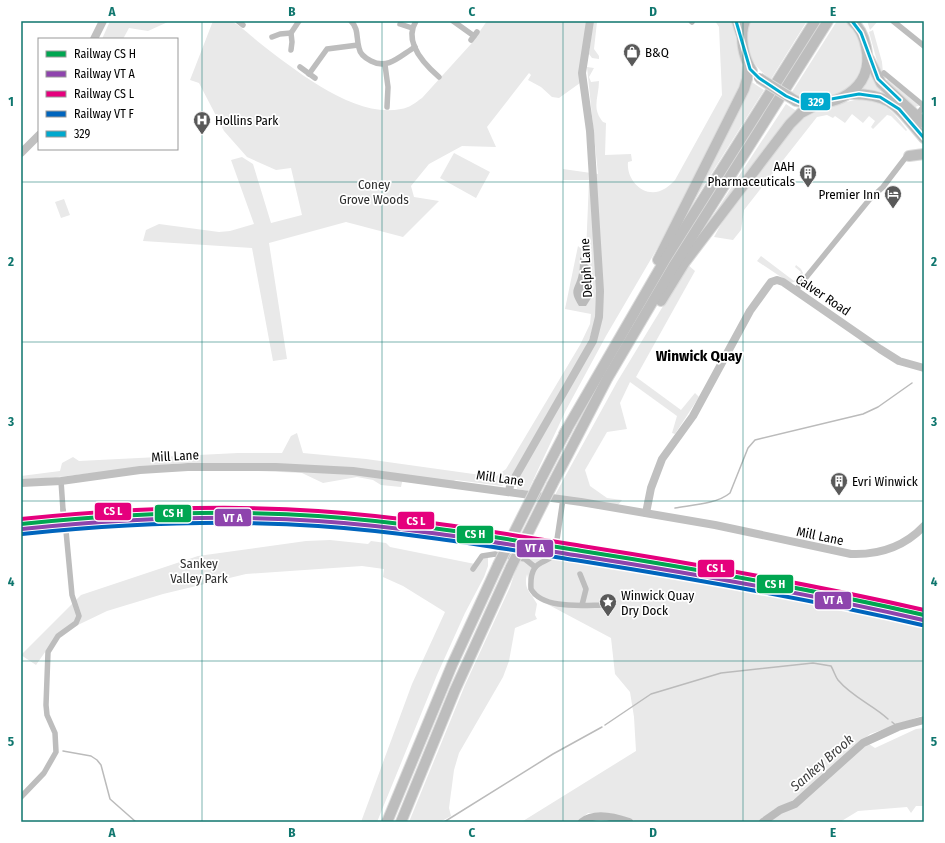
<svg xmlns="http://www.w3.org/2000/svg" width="945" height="843" viewBox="0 0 945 843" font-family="'Fira Sans Condensed',sans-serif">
  <rect width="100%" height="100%" fill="#fff"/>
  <!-- green -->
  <g fill="#e9e9e9" fill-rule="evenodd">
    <polygon points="110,21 170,21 148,31 129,28 123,39 102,39"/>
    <path d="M213,21c5,0 14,-2 18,0 10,5 21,16 30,23 34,26 94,75 140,65 8,-1 14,-6 21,-11l49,-54 16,-23h101l-8,62 -21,15 -7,-1 -11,-10 -13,-7 3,-5 -2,-2 -42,54 9,20 -34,-1 -33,18 -18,22 3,11 25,4 -36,36 -57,-15 -77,21 18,116 -14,2 -21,-113 -109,-7 3,-11 13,-6 60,8 11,-1 24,-7 -23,-64 11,-3 11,7 18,59 31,-8 -11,-47 -15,2 -29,-13 -23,-26 -25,-48 -9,-3z"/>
    <path d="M715,21h17l12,51 -2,10 -60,124 -76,130 -40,74 -38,81 -11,-2 -1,-6 79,-143 1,-23 -6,20 -6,13 -76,132 -6,4 -46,-6 -14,5 -39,-7 -2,9 -20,-2 -8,-5 -16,-3 -34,6 -21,-10 -44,-2 -9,-8h-67l-124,14 -37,3v-4l39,-5 2,-8 11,-6 6,4 159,-8h44l9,-17 6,-3 6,20 63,6 129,18 11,-8 74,-124 10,-21 1,-10 -26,-5 13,-63 8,7 3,-73h-26v-11l35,5 -11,-107 7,1 -5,9 2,5 8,-1c0,16 -8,27 4,41l3,1 -1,32 26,-1 1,7 -4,1c-2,19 18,39 38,26 3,-2 6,-5 9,-8l47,-85 -3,-68z"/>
    <path d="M750,21h57l-36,58c-22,-15 -28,-32 -21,-58z"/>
    <path d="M837,21c29,0 34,52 13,67 -6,4 -15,7 -23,9 -13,3 -23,2 -35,-5z"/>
    <polygon points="867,21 878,21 870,30"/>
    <polygon points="593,22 597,22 594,49 599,56 599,59 592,58 589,54"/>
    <polygon points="873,30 882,62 883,73 880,72 869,32"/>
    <polygon points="871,70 882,87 880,92 861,89 867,82"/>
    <polygon points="888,79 921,105 915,107 886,81"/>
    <polygon points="750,81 764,90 679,225"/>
    <path d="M859,99c25,1 34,12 48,31l-1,1 -15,-15 -4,-1 -14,14 -2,-2 4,-6 -6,-5 -6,7 -11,-9 -7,9 -10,-7 -2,2 -6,-3 -10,2 -73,93 -3,20 -8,10 -19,-3 17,-31 61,-80 20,-16z"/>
    <polygon points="786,104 798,112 697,240"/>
    <polygon points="454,153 490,172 476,198 440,178"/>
    <polygon points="64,199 70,215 61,218 55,202"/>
    <polygon points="761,256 794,281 801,272 795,267 796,265 801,269 803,273 798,281 790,283 757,261"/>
    <polygon points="688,265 695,271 636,377 681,410 695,393 699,397 675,434 672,433 677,416 630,382 620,403 627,429 607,432 585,470 590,486 607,498 622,500 618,505 555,495 617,382"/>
    <polygon points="330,540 368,544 371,541 386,543 390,547 475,564 479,558 488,557 488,566 484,577 465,613 437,675 377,822 361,822 412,684 445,612 403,586 383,577 384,569 362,566 246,574 163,594 107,611 57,635 36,665 21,655 81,595 198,556 306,541"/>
    <path d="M534,546c131,22 261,44 390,75v94l-54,19 -40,34 39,-24 6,4 41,-19 8,-1v78h-8l-5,7 -4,-6 -49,4 -18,11h-76l-1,-5 -5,5h-120l-20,-7 -30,-2 -11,9 -54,-1 113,-70 -2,-34 -4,-25 -15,-18 -4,-36 -79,-42 -5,-22c-4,16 4,18 10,30l-2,11 2,4 -22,9 -6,33 -6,16 -44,76 -5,17 -5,38 2,8 -11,6h-31l56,-137 45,-98 9,-27 6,-1zM803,792l-10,10 -11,5 1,5 -5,2 -5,-4 19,-9z"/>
  </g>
  <!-- water -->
  <path fill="#bbb" d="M580,257l9,9 2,32 -5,8h-7c-11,-18 -3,-16 0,-33 1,-5 1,-10 1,-16z"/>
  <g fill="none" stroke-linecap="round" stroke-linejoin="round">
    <!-- stream -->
    <g stroke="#bbb" stroke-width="1.5">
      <path d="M675,508c17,-3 42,-4 55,-15l18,-45 7,-8 108,-26 15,-7 34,-24"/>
      <polyline points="892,722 898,727"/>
      <path d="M605,725l46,-31 70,-21 92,-10 18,3c3,5 4,10 7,14 14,17 35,25 50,39"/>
      <polyline points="63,751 91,756 97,760 101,765 110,799 136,822"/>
      <polyline points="444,822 553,754 602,727"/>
    </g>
    <!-- river -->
    <g stroke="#bbb" stroke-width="8">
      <path d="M582,822c12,-10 33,-5 47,0"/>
      <polyline points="763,822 780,810 795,804 863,743 898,727 924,720"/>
    </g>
    <!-- primary casing -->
    <g stroke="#dbdbdb" stroke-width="10">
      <polyline id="primary" points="736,21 741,37"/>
    </g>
    <!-- highway casing -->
    <g stroke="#dbdbdb" stroke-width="12">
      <g id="highway">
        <path d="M745,21c-6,15 -2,36 7,50"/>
        <polyline points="869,59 881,83 924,123"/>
        <path d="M849,94c43,-1 49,14 75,44"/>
        <path d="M796,101c36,10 80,-11 70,-54 -2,-10 -5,-19 -14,-26"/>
        <polyline points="909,156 924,154"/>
        <polyline points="658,260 744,89 747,79 748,65"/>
        <polyline points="661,301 685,262 790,124 801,113 822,102"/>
        <polyline points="564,434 666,258 815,21"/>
        <polyline points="539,483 567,429"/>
        <polyline points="552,485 607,379 673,267 828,21"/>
        <polyline points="387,822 452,665 498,565"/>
        <polyline points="401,822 455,690 511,567"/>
      </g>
    </g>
    <!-- street -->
    <g stroke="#bdbdbd" stroke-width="5.5">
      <polyline points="238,21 243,25"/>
      <path d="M351,21c8,8 5,17 8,27 1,6 6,10 12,13 17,9 29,-5 44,-14"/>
      <path d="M416,21c-13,21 8,43 23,56"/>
      <polyline points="453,21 474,36"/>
      <polyline points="691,21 692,22"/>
      <polyline points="893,21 924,46"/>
      <polyline points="400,24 412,28"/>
      <polyline points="291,33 299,21"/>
      <polyline points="272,37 280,34 291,33 292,42 291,50"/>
      <polyline points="471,40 477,32"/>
      <polyline points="385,65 388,87 387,107"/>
      <polyline points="300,67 315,78"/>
      <polyline points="884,73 924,106 917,115"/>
      <polyline points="309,74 327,49 358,45"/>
      <polyline points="795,291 869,200 883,187 906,157 909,156"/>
      <polyline points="61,481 63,510"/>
      <path d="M563,499l-8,54c-7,13 -26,3 -24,36 12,21 53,16 74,16"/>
      <polyline points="473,569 482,556 495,554 525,559 535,567"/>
      <polyline points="580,574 586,589 582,605"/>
      <polyline points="21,797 44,773 56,752 55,733 47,715 46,705 48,652 58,636 76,623 79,616 72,595 66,531"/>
    </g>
    <!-- secondary -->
    <g stroke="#c0c0c0" stroke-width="8">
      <polyline points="94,39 103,21"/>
      <polyline points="21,153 39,135"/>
      <path d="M21,483l40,-2 79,-11 48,-3h88l77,4 228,31 134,23 136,29c28,1 53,-7 73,-28"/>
      <polyline points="509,492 510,486 593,341 599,317 600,291 590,131 582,73 590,21"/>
      <polyline points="646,513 651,488 662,459 693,416 750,311 771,282 777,280 783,282 880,349 899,361 924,368"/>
    </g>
    <!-- primary -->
    <use href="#primary" stroke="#bdbdbd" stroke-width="8"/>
    <!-- highway -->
    <use href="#highway" stroke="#bdbdbd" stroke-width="10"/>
    <!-- rail casing -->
    <g stroke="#bdbdbd" stroke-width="3">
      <g id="rail">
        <path d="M21,521c113,-13 226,-15 339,-5 74,7 148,21 222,32 115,18 229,38 342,65"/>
        <path d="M21,529c112,-14 226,-17 339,-6 74,8 148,21 222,33 115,18 229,37 342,64"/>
      </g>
    </g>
    <!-- rail -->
    <use href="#rail" stroke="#fff" stroke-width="1.5" stroke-dasharray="4.5" stroke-linecap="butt"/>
    <!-- highway-bridge casing -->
    <g stroke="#dbdbdb" stroke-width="12" stroke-linecap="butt">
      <g id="highway-bridge">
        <polyline points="759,78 796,101"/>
        <polyline points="498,565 539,483"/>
        <polyline points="511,567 552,485"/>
      </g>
    </g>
    <!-- street-bridge -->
    <polyline stroke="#bdbdbd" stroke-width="5.5" points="63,510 66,531"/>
    <!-- highway-bridge -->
    <use href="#highway-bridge" stroke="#bdbdbd" stroke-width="10"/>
    <!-- bus-1 casing -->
    <g stroke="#fff" stroke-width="6">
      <g id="bus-1">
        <polyline points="736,21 750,69 759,78 786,96 799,102 809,103 859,94 880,97 899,109 924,138"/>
        <polyline points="852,21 861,33 878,79 900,100"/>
      </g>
    </g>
    <!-- bus-1 -->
    <use href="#bus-1" stroke="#00a9ce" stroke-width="3"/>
    <!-- rail-1 casing -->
    <g stroke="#fff" stroke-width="7">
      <path id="rail-1" d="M21,524c99,-10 198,-15 297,-8 89,6 176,21 264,35 115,18 229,38 342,64"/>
    </g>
    <!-- rail-2 casing -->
    <g stroke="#fff" stroke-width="7">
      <path id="rail-2" d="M22,529c98,-10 197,-15 296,-8 89,6 176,21 263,35 115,18 229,38 342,64"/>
    </g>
    <!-- rail-3 casing -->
    <g stroke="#fff" stroke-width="7">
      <path id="rail-3" d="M21,519c99,-10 198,-15 297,-8 89,6 176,21 264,35 115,18 229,38 342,64"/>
    </g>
    <!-- rail-4 casing -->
    <g stroke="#fff" stroke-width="7">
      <path id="rail-4" d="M22,534c98,-10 197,-15 296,-8 89,6 176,21 263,35 114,18 228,38 341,64"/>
    </g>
    <!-- rail-1 -->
    <use href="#rail-1" stroke="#00a651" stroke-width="4"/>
    <!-- rail-2 -->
    <use href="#rail-2" stroke="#8e44ad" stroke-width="4"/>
    <!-- rail-3 -->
    <use href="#rail-3" stroke="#e5007d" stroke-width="4"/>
    <!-- rail-4 -->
    <use href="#rail-4" stroke="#0065bd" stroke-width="4"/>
  </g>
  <!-- grid -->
  <path fill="none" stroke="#0f766e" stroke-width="1" stroke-opacity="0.55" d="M202,21v801M382,21v801M563,21v801M743,21v801M21,182h903M21,342h903M21,501h903M21,661h903"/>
  <!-- icons -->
  <defs>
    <g id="shop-pin" transform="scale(0.9)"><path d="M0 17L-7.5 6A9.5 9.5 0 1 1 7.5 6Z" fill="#595959" stroke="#fff"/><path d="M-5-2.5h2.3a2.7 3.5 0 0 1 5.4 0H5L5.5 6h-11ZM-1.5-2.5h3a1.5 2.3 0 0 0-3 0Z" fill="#fff"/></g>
    <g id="hospital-pin" transform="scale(0.9)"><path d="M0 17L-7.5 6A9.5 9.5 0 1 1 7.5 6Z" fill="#595959" stroke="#fff"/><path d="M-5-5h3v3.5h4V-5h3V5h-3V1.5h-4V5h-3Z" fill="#fff"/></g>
    <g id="building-pin" transform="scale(0.9)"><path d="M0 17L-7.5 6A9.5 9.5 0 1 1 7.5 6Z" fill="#595959" stroke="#fff"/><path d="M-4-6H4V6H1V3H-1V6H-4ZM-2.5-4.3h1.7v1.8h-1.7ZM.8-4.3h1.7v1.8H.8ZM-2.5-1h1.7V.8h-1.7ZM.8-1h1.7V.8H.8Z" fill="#fff"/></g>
    <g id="hotel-pin" transform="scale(0.9)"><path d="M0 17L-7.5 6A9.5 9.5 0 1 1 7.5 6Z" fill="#595959" stroke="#fff"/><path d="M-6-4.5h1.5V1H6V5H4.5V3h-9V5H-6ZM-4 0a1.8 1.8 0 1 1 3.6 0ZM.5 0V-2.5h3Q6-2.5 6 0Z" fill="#fff"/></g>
    <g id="sight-pin" transform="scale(0.9)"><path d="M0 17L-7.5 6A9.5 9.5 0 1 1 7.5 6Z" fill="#595959" stroke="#fff"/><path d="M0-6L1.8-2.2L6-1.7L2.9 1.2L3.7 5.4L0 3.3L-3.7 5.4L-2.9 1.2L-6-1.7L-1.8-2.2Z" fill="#fff"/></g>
  </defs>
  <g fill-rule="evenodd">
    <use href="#shop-pin" x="632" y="52"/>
    <use href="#hospital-pin" x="202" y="120"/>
    <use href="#building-pin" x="808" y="173"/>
    <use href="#hotel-pin" x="893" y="194"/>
    <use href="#building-pin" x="839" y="481"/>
    <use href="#sight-pin" x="608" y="602"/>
  </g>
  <g text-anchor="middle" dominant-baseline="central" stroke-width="3.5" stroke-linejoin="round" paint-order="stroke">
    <!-- poi labels -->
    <g font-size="13" fill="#000" stroke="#fff" text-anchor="start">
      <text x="645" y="52">B&amp;Q</text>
      <text x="215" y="120">Hollins Park</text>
      <text x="795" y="166" text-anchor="end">AAH<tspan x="795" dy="15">Pharmaceuticals</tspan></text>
      <text x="880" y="194" text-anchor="end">Premier Inn</text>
      <text x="852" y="481">Evri Winwick</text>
      <text x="621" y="595">Winwick Quay<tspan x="621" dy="15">Dry Dock</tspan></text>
    </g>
    <!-- park labels -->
    <g font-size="13" fill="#2e2e2e" stroke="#fff">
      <text x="374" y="184">Coney<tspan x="374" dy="15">Grove Woods</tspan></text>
      <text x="199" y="563">Sankey<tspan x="199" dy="15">Valley Park</tspan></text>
    </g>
    <!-- street labels -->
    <g font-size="13" fill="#000" stroke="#fff">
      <text transform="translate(586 268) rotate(-93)">Delph Lane</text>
      <text transform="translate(823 295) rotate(34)">Calver Road</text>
      <text transform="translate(175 456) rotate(-3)">Mill Lane</text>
      <text transform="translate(500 478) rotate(8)">Mill Lane</text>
      <text transform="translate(820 536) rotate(12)">Mill Lane</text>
    </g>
    <!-- water labels -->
    <g font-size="14" font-style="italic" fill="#3f3f3f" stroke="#fff">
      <text transform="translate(822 763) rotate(-41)">Sankey Brook</text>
    </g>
    <!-- quarter labels -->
    <g font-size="15" font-weight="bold" fill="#000" stroke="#fff">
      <text x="699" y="356">Winwick Quay</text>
    </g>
  </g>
  <g stroke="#fff" stroke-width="1.5">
    <rect x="800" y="92" width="31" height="19" rx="4" fill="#00a9ce"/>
    <rect x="94" y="502" width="38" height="19" rx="4" fill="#e5007d"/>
    <rect x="154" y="504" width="38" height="19" rx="4" fill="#00a651"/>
    <rect x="214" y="508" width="38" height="19" rx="4" fill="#8e44ad"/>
    <rect x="397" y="511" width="38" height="19" rx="4" fill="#e5007d"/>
    <rect x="456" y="525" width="38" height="19" rx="4" fill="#00a651"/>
    <rect x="516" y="539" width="38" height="19" rx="4" fill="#8e44ad"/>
    <rect x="697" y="559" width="38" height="19" rx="4" fill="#e5007d"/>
    <rect x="756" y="574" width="38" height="20" rx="4" fill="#00a651"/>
    <rect x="814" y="591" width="38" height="19" rx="4" fill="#8e44ad"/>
  </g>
  <g font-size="11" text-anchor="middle" font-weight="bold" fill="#fff">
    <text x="816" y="106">329</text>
    <text x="113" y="515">CS L</text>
    <text x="173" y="517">CS H</text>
    <text x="233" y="522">VT A</text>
    <text x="416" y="525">CS L</text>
    <text x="475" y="538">CS H</text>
    <text x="535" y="552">VT A</text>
    <text x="716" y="572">CS L</text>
    <text x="775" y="588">CS H</text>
    <text x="833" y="604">VT A</text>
  </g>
  <!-- border -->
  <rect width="945" height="843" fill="none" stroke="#ffffff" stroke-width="44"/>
  <!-- legend -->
  <rect x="38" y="38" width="140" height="112" fill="#ffffff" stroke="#999999"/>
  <rect x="46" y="51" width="20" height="6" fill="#00a651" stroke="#999999"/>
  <text x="74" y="58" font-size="12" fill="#000000">Railway CS H</text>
  <rect x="46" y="71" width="20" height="6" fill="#8e44ad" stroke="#999999"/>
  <text x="74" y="78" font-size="12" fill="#000000">Railway VT A</text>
  <rect x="46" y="91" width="20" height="6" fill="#e5007d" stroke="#999999"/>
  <text x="74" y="98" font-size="12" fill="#000000">Railway CS L</text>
  <rect x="46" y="111" width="20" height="6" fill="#0065bd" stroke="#999999"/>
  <text x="74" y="118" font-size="12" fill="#000000">Railway VT F</text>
  <rect x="46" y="131" width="20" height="6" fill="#00a9ce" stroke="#999999"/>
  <text x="74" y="138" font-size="12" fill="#000000">329</text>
  <rect x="22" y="22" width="901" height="799" fill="none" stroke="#0f766e" stroke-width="1.5"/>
  <g font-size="13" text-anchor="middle" font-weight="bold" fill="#0f766e">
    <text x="112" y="16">A</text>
    <text x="292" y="16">B</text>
    <text x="472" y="16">C</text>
    <text x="653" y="16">D</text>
    <text x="833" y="16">E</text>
    <text x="11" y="106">1</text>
    <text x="934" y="106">1</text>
    <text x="11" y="266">2</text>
    <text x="934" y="266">2</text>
    <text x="11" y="426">3</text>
    <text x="934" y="426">3</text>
    <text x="11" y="586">4</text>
    <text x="934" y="586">4</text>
    <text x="11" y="746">5</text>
    <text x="934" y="746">5</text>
    <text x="112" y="837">A</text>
    <text x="292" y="837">B</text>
    <text x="472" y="837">C</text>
    <text x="653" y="837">D</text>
    <text x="833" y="837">E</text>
  </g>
</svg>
